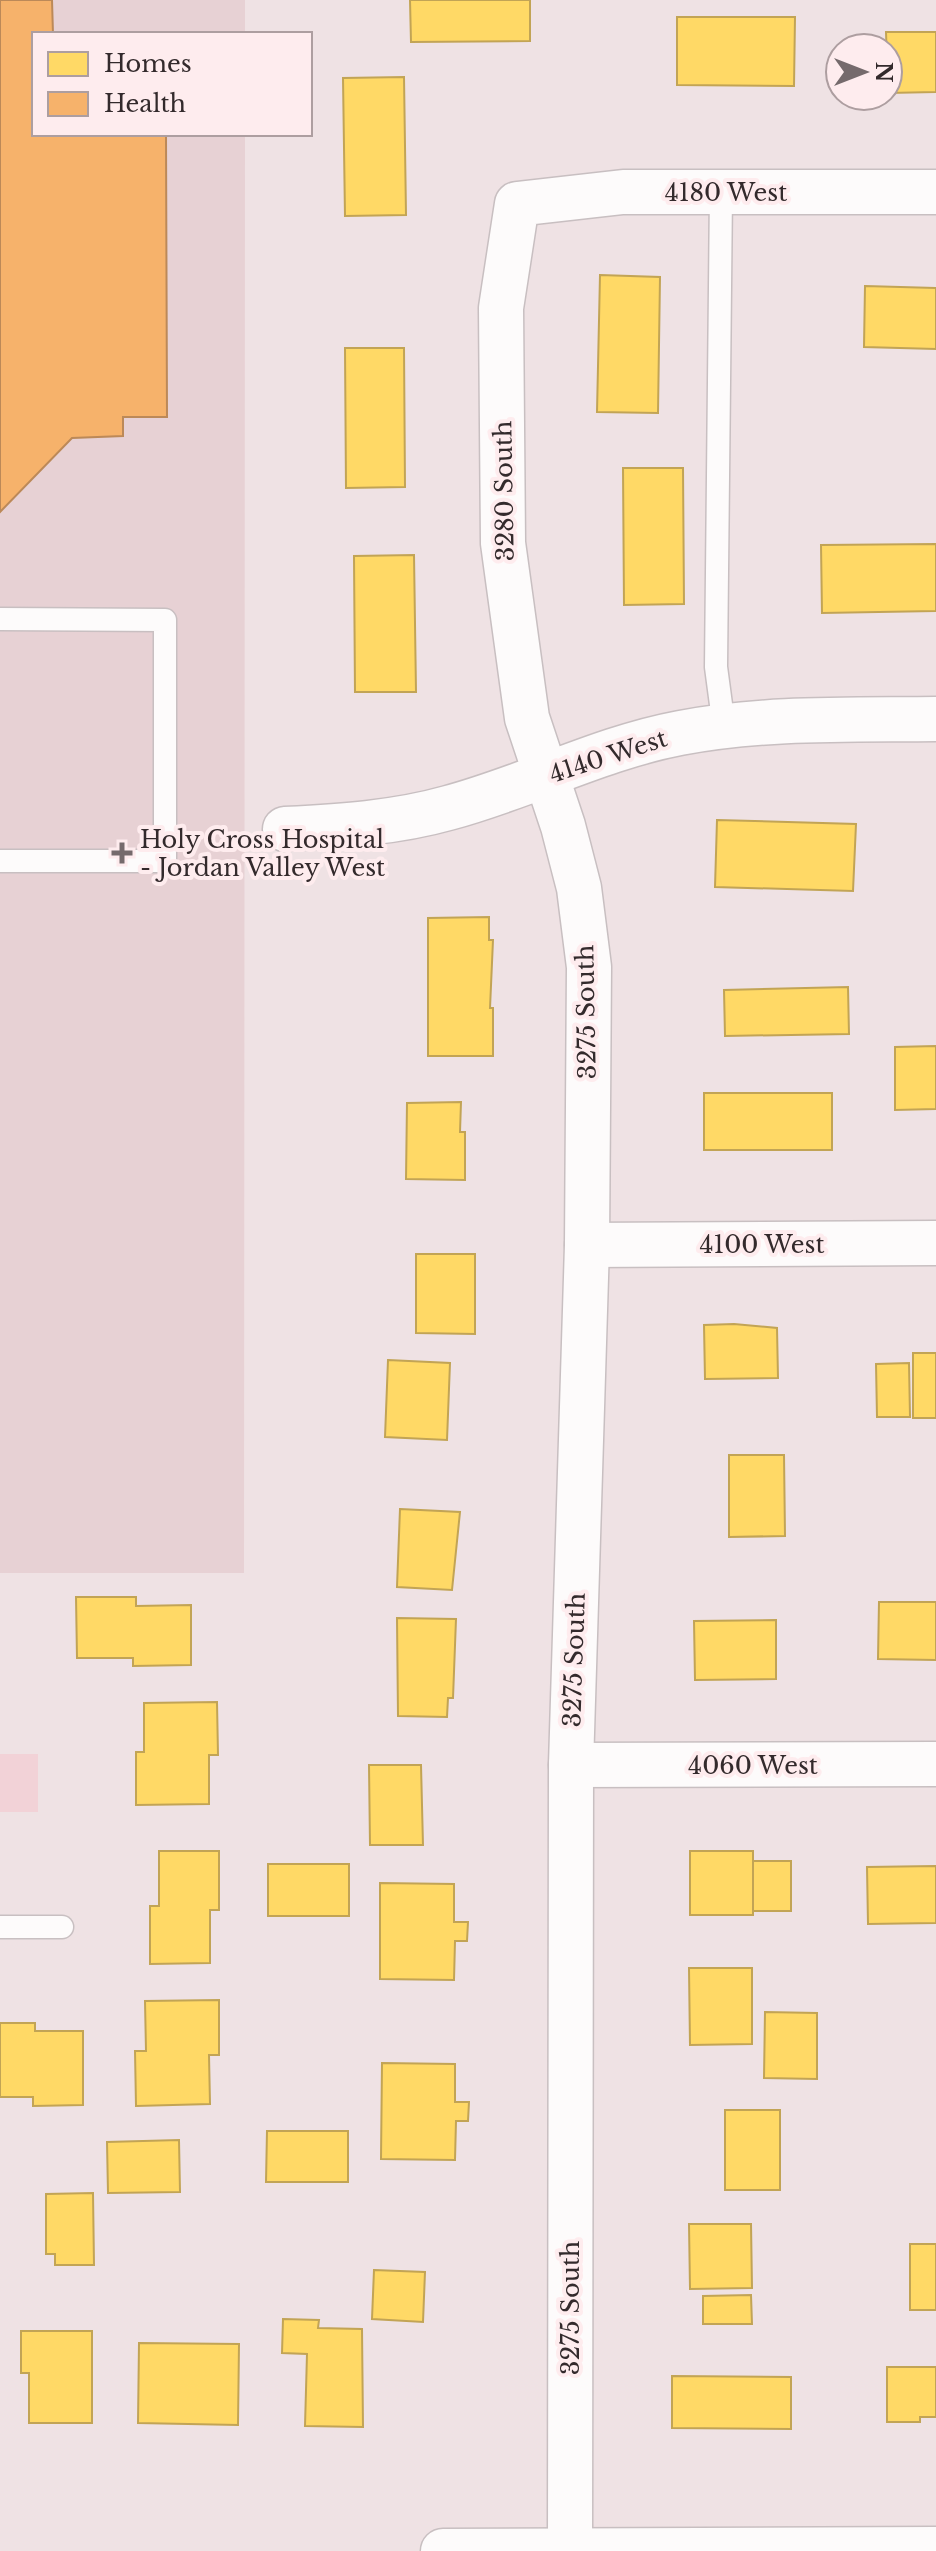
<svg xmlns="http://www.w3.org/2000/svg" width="936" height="2551" viewBox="0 0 936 2551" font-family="'Libre Baskerville',serif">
  <rect width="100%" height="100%" fill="#efe2e4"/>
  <!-- built -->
  <polygon fill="#e7d1d4" points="0,0 245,0 245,34 34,34 34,134 245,134 244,1573 0,1573"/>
  <!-- green -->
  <rect fill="#f2d2d7" x="0" y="1754" width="38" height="58"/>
  <!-- homes -->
  <g fill="#ffd966" stroke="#c2a455" stroke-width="2">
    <polygon points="410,0 530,0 530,41 411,42"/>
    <polygon points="677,17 795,17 794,86 677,85"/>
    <polygon points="886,32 936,32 936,92 888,93"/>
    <polygon points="404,77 406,215 345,216 343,78"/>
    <polygon points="600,275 660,277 658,413 597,412"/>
    <polygon points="865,286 936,288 936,349 864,347"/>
    <polygon points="345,348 404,348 405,487 346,488"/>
    <polygon points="623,468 683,468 684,604 624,605"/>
    <polygon points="936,544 936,611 822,613 821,545"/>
    <polygon points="414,555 416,692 355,692 354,556"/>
    <polygon points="717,820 856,824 853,891 715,887"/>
    <polygon points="489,917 489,940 493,940 490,1008 493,1008 493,1056 428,1056 428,918"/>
    <polygon points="848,987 849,1034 725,1036 724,990"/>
    <polygon points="936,1046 936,1109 895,1110 895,1047"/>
    <rect x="704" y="1093" width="128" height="57"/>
    <polygon points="461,1102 460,1132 465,1132 465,1180 406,1179 407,1103"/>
    <polygon points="416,1254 475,1254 475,1334 416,1333"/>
    <polygon points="734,1324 777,1328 778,1378 705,1379 704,1325"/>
    <rect x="913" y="1353" width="23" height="65"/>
    <polygon points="388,1360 450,1363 447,1440 385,1437"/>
    <polygon points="909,1363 910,1417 877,1417 876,1364"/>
    <polygon points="729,1455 784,1455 785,1536 729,1537"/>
    <polygon points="400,1509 460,1512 452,1590 397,1587"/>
    <polygon points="76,1597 136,1597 136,1606 191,1605 191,1665 133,1666 133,1658 77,1658"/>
    <polygon points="879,1602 936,1602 936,1660 878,1659"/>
    <polygon points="397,1618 456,1619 453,1698 448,1698 447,1717 398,1716"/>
    <polygon points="776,1620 776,1679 695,1680 694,1621"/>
    <polygon points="217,1702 218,1755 209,1755 209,1804 136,1805 136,1752 144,1752 144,1703"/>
    <polygon points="369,1765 421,1765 423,1845 370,1845"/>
    <polygon points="159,1851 219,1851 219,1910 210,1910 210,1963 150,1964 150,1906 159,1906"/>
    <rect x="690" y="1851" width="63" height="64"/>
    <rect x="753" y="1861" width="38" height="50"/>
    <rect x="268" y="1864" width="81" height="52"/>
    <polygon points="936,1866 936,1923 868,1924 867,1867"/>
    <polygon points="380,1883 454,1884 454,1922 468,1922 467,1941 455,1941 454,1980 380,1979"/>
    <polygon points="689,1968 752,1968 752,2044 690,2045"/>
    <polygon points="219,2000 219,2055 209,2055 210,2104 136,2106 135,2051 146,2051 145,2001"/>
    <polygon points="765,2012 817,2013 817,2079 764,2078"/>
    <polygon points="0,2023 35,2023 35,2031 83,2031 83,2105 33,2106 33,2097 0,2097"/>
    <polygon points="382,2063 455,2064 455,2102 469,2102 468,2121 456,2121 455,2160 381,2159"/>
    <rect x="725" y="2110" width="55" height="80"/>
    <polygon points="267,2131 348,2131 348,2182 266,2182"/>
    <polygon points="179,2140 180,2192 108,2193 107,2142"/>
    <polygon points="93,2193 94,2265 55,2265 55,2254 46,2254 46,2194"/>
    <polygon points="689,2224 751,2224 752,2288 690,2289"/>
    <rect x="910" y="2244" width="26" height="66"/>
    <polygon points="374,2270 425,2272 423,2322 372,2319"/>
    <polygon points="751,2295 752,2324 703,2324 703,2296"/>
    <polygon points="283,2319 319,2320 318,2328 362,2329 363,2427 305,2426 307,2354 282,2353"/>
    <polygon points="21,2331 92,2331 92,2423 29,2423 29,2373 21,2373"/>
    <polygon points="139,2343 239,2344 238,2425 138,2423"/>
    <polygon points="887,2367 936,2367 936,2417 920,2417 920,2422 887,2422"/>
    <polygon points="672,2376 791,2377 791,2429 672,2428"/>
  </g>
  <!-- health -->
  <polygon fill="#f6b26b" stroke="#bc8958" stroke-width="2" points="0,0 52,0 53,34 34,34 34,134 166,134 167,417 123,417 123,436 72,438 0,512"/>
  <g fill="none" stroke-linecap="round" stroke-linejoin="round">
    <!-- service casing -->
    <g stroke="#c8bfc1" stroke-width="25">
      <g id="service">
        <polyline points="721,192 716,667 724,727"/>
        <polyline points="0,619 165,620 165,861 0,861"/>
        <polyline points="0,1927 62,1927"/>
      </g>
    </g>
    <!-- minor casing -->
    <g stroke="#c8bfc1" stroke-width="47">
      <g id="minor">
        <path d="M285,829c55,-3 110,-6 163,-21 79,-21 152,-60 232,-75 84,-16 171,-13 256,-14"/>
        <polyline points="587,1245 936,1243"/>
        <polyline points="571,1765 936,1764"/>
        <polyline points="570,2550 571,1765 587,1245 589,967 579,888 563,826 527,718 503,543 501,308 517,204 623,192 936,192"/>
      </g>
    </g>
    <!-- tertiary casing -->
    <g stroke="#c8bfc1" stroke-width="47">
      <polyline id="tertiary" points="443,2551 936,2549"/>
    </g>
    <!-- service -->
    <use href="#service" stroke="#fdfbfb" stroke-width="22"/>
    <!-- minor -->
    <use href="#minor" stroke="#fdfbfb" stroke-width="44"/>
    <!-- tertiary -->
    <use href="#tertiary" stroke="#fdfbfb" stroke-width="44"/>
  </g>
  <!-- markers -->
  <path fill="#756a6c" stroke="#feecee" stroke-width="3" d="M118 841h8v8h8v8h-8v8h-8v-8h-8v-8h8z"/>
  <g text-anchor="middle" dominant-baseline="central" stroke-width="8" stroke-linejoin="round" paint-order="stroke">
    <!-- street labels -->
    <g font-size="24" fill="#332a2c" stroke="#feecee">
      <text x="726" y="192">4180 West</text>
      <text transform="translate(504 491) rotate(-91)">3280 South</text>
      <text transform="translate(608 756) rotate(-18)">4140 West</text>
      <text transform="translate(586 1012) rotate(-91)">3275 South</text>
      <text x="762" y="1244">4100 West</text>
      <text transform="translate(574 1660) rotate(-88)">3275 South</text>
      <text x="753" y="1765">4060 West</text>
      <text transform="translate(570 2308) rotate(-90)">3275 South</text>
    </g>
    <!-- poi labels -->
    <g font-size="24" fill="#332a2c" stroke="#feecee" text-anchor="start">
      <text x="140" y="839">Holy Cross Hospital<tspan x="140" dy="28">- Jordan Valley West</tspan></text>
    </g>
  </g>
  <!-- legend -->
  <rect x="32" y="32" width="280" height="104" fill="#feecee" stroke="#ad9ea0" stroke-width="2"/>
  <rect x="48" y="52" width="40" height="24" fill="#ffd966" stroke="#ad9ea0" stroke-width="2"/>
  <text x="104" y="72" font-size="24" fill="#332a2c">Homes</text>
  <rect x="48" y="92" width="40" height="24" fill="#f6b26b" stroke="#ad9ea0" stroke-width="2"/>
  <text x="104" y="112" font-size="24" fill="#332a2c">Health</text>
  <!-- north arrow -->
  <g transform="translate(864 72) rotate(90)"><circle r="38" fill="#feecee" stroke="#ad9ea0" stroke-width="2"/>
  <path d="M0-6L14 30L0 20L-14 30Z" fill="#756a6c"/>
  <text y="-12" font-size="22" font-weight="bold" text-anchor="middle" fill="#332a2c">N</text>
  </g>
</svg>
